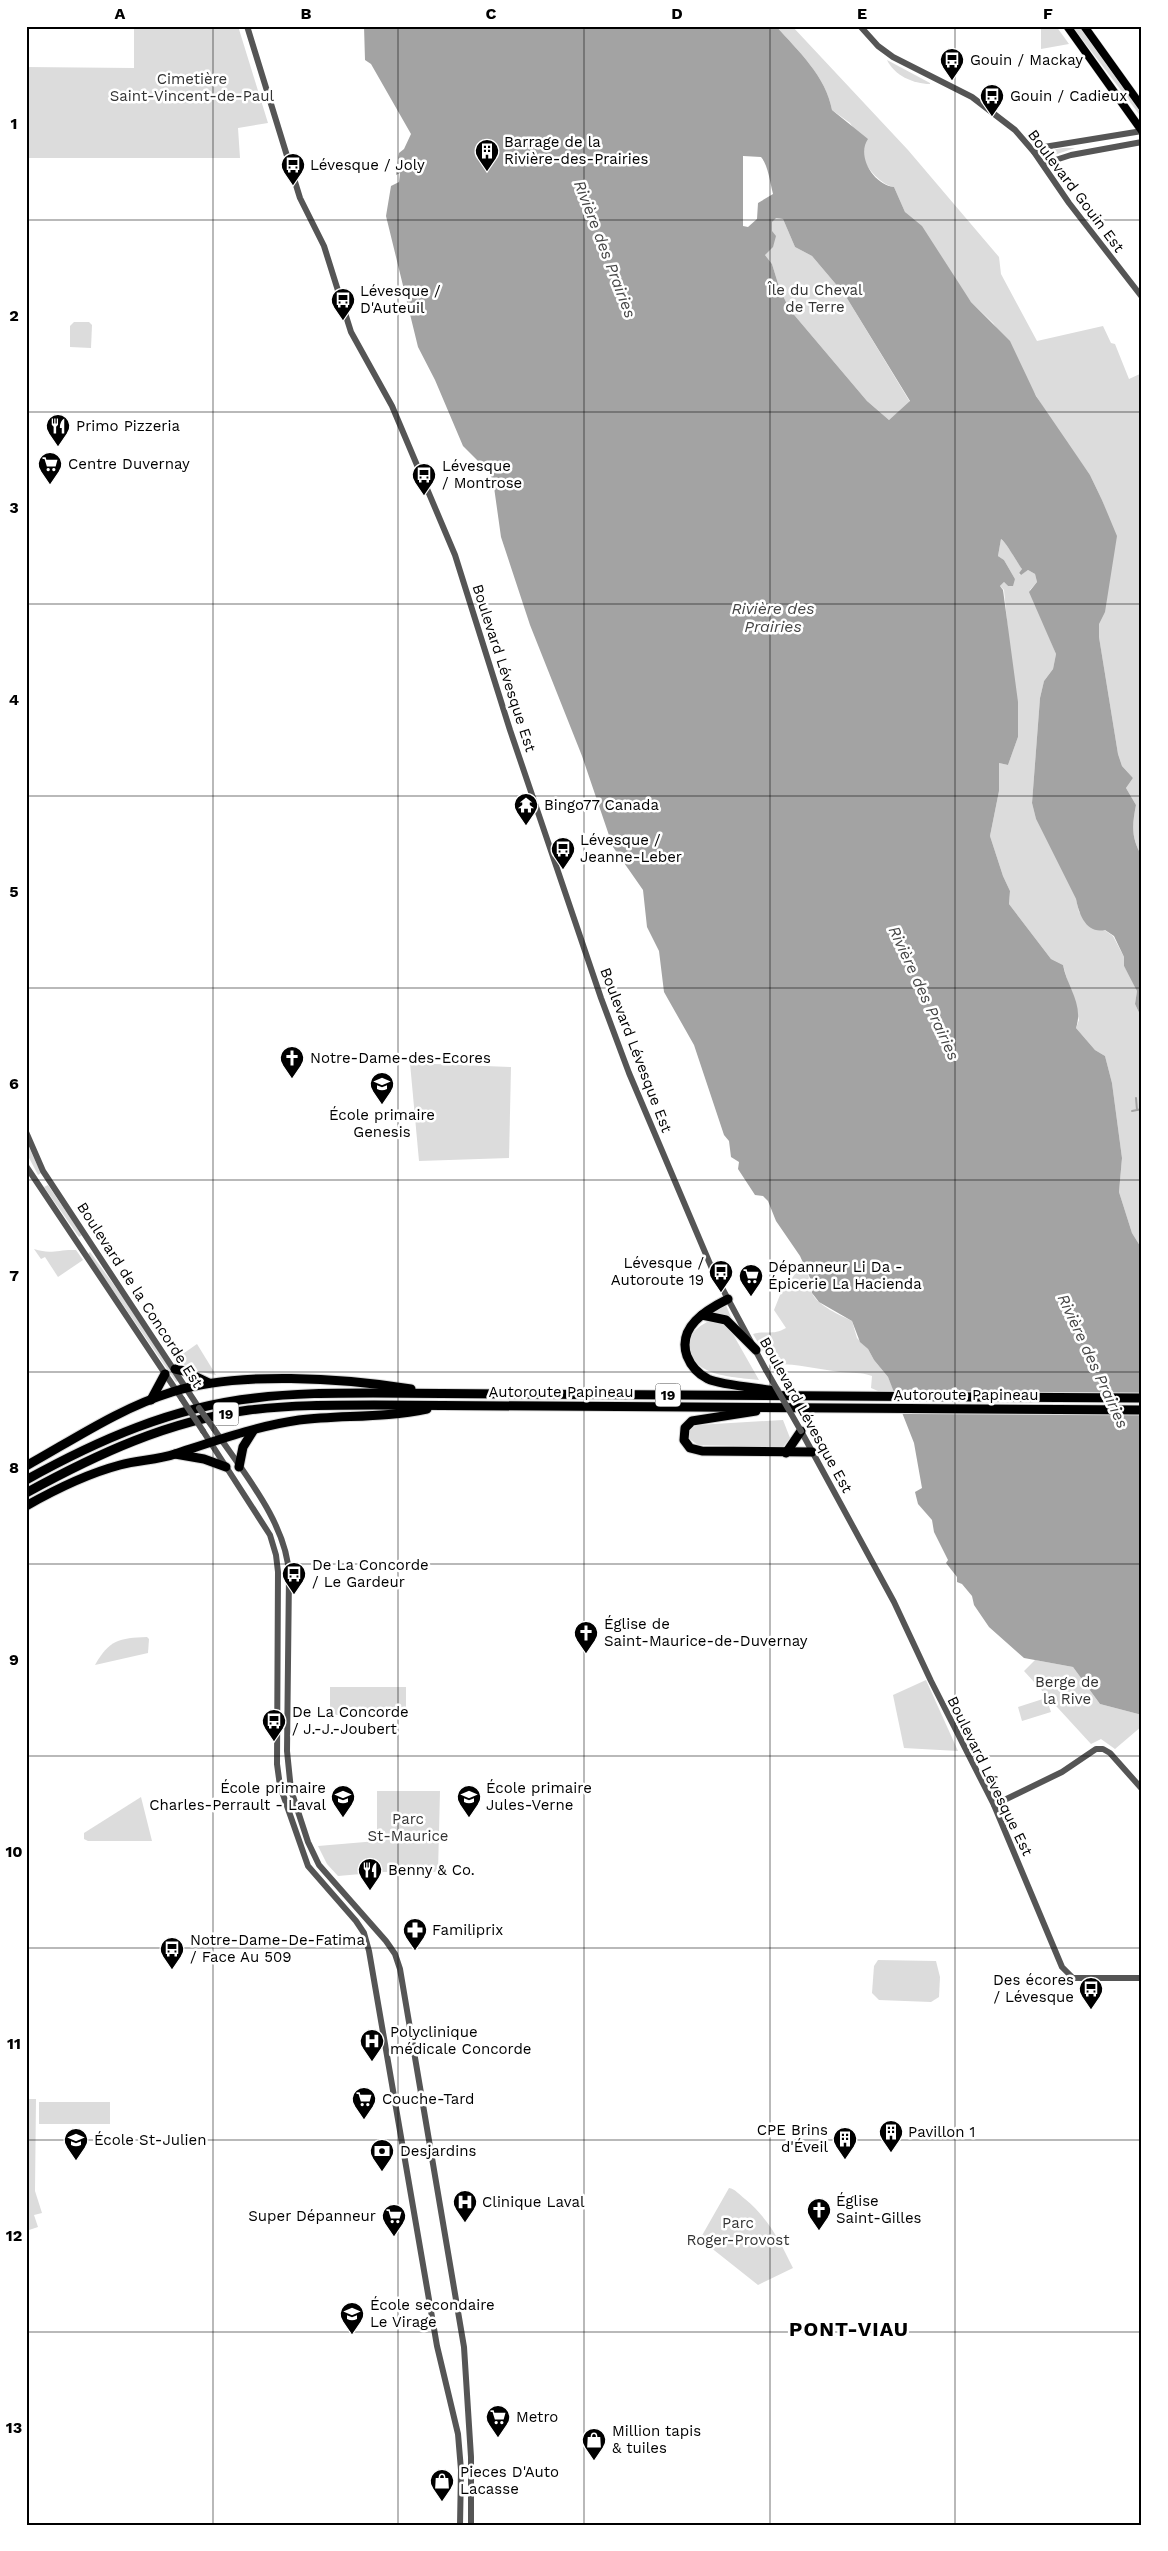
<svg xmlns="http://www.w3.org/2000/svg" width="1168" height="2551" viewBox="0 0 1168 2551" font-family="'Work Sans',sans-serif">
  <rect width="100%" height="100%" fill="#fff"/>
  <!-- green -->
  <g fill="#dcdcdc">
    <polygon points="134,26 238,26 268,123 238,128 240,158 26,158 26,67 134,68"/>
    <path d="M776,26h16l116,124 91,107 2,17 36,67 66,-15 8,17 4,1 14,35 13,-6v483c-11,-17 -10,-31 -6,-51l-10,-17 7,-10 -11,-12 -4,-12 -19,-117v-13l12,-99 -9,-25 -12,-25 -40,-56 -28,-47 -8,-19 -21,-30 -22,-21 -66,-90 -11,-25c-11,-1 -29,-19 -31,-31 -1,-3 1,-9 1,-12l-14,-21 -18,-13c-6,-34 -34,-59 -56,-84z"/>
    <polygon points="1041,26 1056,26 1069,44 1041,49"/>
    <polygon points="1072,26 1079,26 1142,114 1142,118"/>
    <path d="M887,60l43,23v1c-17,0 -36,-9 -43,-24z"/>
    <polygon points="1063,148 1075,148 1048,157 1044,151"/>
    <polygon points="775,218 783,219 795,247 812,256 845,295 910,402 889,420 867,401 790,310 780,290 772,264 765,255 772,222"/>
    <polygon points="74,322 89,322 92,325 91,348 70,347 70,326"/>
    <path d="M1001,539c6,4 15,22 21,30l-3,4 1,2 8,-5 7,4 2,8 -7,8 26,64 -3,15 -9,12 -4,17 -8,105 4,16 40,80 3,13 34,24 11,21v9l10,17 3,8 -2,13 7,15v230l-10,-16 -13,-41 3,-34 -10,-75 -7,-27 -10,-6 -19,-22 3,-8 -16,-55 -12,-6 -42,-55 1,-13 -7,-15 -13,-40 9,-45v-28l9,2 10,-28 -14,-147 -4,-4 4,-4 4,4 7,-7 -11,-19 -6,-4z"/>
    <polygon points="410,1063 511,1067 509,1158 419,1161"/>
    <polygon points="26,1141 41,1173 38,1175 26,1152"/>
    <polygon points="48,1185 82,1235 79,1237 44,1187"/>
    <path d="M34,1249c18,6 24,0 42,1l7,10 -25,17 -13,-20 -4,2z"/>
    <polygon points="90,1252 127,1303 178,1381 176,1382 88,1254"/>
    <path d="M802,1264c9,9 6,19 10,29 6,13 28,22 40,28l5,17 11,11 6,11 14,17 6,14h-16l-7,-3 1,-12c-11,-4 -21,-3 -32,-4 -22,-3 -42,-8 -64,-8l-2,6 -21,-36c12,-4 19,2 33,-6l-12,-18 6,-15z"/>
    <polygon points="725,1305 726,1305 733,1322 710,1314"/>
    <path d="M707,1322h11l12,7 29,51c-23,-3 -72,-3 -69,-37 1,-11 8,-16 17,-21z"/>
    <polygon points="197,1344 216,1375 190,1370 177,1358"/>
    <polygon points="783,1420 790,1438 783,1447 698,1445 688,1438 690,1429 697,1425"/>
    <path d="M147,1637l2,2 -1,14 -53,12c14,-25 24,-27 52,-28z"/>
    <polygon points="1035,1660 1073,1667 1100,1704 1142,1715 1142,1726 1115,1749 1101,1739 1091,1744 1024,1671"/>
    <polygon points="926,1680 958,1751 904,1748 893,1695"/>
    <rect x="330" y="1687" width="76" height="28"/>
    <polygon points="1046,1698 1051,1712 1022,1721 1018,1707"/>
    <polygon points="377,1791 440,1791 438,1872 384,1872 338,1876 327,1864 318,1846 377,1841"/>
    <polygon points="141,1797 152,1841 88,1841 84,1839 84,1833"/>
    <polygon points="878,1960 936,1961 940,1977 939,1997 931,2002 879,2000 872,1993 874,1966"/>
    <polygon points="26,2099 36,2099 35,2191 42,2213 34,2215 38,2227 26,2231"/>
    <rect x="39" y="2102" width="71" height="22"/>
    <path d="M729,2188c6,1 11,7 16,11 23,19 35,42 48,69l-35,17 -58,-46z"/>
  </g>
  <!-- water -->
  <path fill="#a3a3a3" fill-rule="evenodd" d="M364,26h412c22,25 50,50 56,84l36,29c-12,17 6,46 26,48l11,25 17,14 49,76 39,39 26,55 54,79 12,25 15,36 -12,76 -6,12v13l19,117 4,12 11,12 -7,10 10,17c-4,20 -5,34 6,51v163l-7,-15 2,-13 -13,-25v-9l-10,-21 -9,-6c-19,4 -26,-16 -29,-31l-40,-80 -4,-16 8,-105 4,-17 9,-12 3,-15 -27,-62 8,-10 -2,-8 -7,-4 -7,5 -2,-2 3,-4c-6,-8 -16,-27 -21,-30l-3,17 6,4 11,19 -2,7h-5l-4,-4 -4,4 3,4 15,112v35l-10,28 -9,-2v28l-9,45 13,40 7,15 -1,13 42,55 12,6c4,22 21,39 13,63l19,22 10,6 7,27 10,75 -3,34 13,41 10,16v466l-42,-11 -27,-37 -49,-9 -35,-31 -15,-22 -2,-9 -10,-12 -5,-2v-5l-11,-14 2,-3 -14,-28 -2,-12 -14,-16 -3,-12 7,-4 -8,-45 -26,-66 -14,-17 -6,-11 -8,-7 -8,-21 -33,-19 -7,-9 -1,-13 -11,-24 -24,-35 -8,-20 -5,-5 -8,-1 -17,-26 1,-7 -8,-5 -2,-16 -5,-6 -30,-90 -30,-53 -5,-41 -12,-24 -4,-37 -30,-43 -31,-91 -52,-131 -29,-88 -8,-57 -6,-10 -24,-24 -28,-66 -17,-33 -32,-131 5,-30 8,-4 1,-9 -4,2 3,-22 5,-4 7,-15 -40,-70 -6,-4zM743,156l18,1c7,8 9,25 12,37l-15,9 -1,16 -9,8 -5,-1zM776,218l7,1 12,28 17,9 33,39 65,106 -21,19 -22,-19 -77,-91 -10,-20 -8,-26 -7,-9 8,-8 3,-11 -4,-5v-9z"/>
  <!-- pier -->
  <polygon fill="#fff" points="891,1391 1142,1393 1142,1415 900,1413"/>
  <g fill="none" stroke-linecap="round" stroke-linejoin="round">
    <!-- stream -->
    <g stroke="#a3a3a3" stroke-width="2">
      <polyline points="1136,1098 1137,1110"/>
      <polyline points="1132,1111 1142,1109"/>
    </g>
    <!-- primary casing -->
    <g stroke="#dbdbdb" stroke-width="9">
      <g id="primary">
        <polyline points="1067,26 1142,131"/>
        <polyline points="1084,26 1142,107"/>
      </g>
    </g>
    <!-- motorway casing -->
    <g stroke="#dbdbdb" stroke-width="11">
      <g id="motorway">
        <path d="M728,1299c-22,11 -51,28 -41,57 4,10 11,18 21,23 13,6 51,9 68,12"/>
        <polyline points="702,1315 726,1320 756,1350"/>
        <polyline points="175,1369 184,1371 209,1383"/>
        <polyline points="151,1400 165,1374"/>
        <polyline points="756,1411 692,1421 685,1428 684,1440 690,1448 702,1451 812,1452"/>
        <polyline points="786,1453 801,1431"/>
        <polyline points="175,1454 204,1459 226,1467"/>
        <path d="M26,1466c47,-26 94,-58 146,-74 66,-21 171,-14 239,-3"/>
        <polyline points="239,1467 243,1447 253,1431"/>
        <path d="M26,1480c72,-40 147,-73 229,-82 39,-5 79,-5 118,-5l769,5"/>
        <path d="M26,1493c71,-39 142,-72 223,-83 41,-5 83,-5 125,-5l768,5"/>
        <path d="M26,1506c30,-17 60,-32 94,-41 18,-5 38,-5 55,-11 40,-13 82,-28 124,-34 43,-5 85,-2 128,-11"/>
      </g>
    </g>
    <!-- tertiary -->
    <g stroke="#555" stroke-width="6">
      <polyline points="247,26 300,198 324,246 351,332 392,406 455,555 510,730 601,998 629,1073 713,1271 766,1370"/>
      <polyline points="860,26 878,46 893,57 972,97 1015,130 1034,152 1069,203 1142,297"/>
      <polyline points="1034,152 1044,147 1142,131"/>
      <polyline points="1043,164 1071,155 1142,142"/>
      <polyline points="26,1132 43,1171 199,1408"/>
      <polyline points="26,1166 182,1399"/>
      <path d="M214,1429c28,42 73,94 75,146l-2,176 4,39 17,52 11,23 67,76 9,13 5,15 64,378 7,110v68"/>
      <polyline points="203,1431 270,1535 276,1555 278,1572 277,1764 280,1786 308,1866 356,1921 364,1933 369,1951 437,2346 458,2434 461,2470 460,2525"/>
      <polyline points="801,1431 894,1602 931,1681 994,1805 1062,1967 1073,1978 1142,1978"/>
      <polyline points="994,1805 1062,1772 1096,1749 1103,1749 1110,1753 1142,1789"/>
    </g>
    <!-- primary -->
    <use href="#primary" stroke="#000" stroke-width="8"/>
    <!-- motorway -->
    <use href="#motorway" stroke="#000" stroke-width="9"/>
    <!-- tertiary-bridge -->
    <g stroke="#555" stroke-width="6">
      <polyline points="766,1370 801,1431"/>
      <polyline points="182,1399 203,1431"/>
      <polyline points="199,1408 214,1429"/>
    </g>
  </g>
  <!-- grid -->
  <path fill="none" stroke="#000" stroke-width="1" stroke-opacity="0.55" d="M213,26v2499M398,26v2499M584,26v2499M770,26v2499M955,26v2499M26,220h1116M26,412h1116M26,604h1116M26,796h1116M26,988h1116M26,1180h1116M26,1372h1116M26,1564h1116M26,1756h1116M26,1948h1116M26,2140h1116M26,2332h1116"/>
  <!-- icons -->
  <defs>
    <g id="bus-pin" transform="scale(1.25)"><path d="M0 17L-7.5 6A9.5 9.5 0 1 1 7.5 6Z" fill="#000" stroke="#fff"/><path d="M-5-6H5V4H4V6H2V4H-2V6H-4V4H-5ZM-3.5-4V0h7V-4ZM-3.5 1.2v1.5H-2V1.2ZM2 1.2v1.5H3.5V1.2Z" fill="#fff"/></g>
    <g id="building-pin" transform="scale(1.25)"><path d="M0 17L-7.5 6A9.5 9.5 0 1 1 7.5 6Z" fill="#000" stroke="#fff"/><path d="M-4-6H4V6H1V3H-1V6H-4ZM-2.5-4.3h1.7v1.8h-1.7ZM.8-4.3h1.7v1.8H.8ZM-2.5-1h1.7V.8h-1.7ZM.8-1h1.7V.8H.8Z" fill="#fff"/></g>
    <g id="restaurant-pin" transform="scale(1.25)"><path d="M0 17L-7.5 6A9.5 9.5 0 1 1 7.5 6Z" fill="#000" stroke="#fff"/><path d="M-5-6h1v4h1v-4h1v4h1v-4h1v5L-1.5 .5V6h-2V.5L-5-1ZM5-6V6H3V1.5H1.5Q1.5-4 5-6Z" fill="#fff"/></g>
    <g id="supermarket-pin" transform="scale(1.25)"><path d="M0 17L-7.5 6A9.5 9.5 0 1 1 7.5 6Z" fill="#000" stroke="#fff"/><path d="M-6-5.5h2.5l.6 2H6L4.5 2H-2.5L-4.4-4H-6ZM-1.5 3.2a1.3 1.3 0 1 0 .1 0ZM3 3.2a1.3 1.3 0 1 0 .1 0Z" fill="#fff"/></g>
    <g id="temple-pin" transform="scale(1.25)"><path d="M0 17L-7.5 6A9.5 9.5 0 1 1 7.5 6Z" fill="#000" stroke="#fff"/><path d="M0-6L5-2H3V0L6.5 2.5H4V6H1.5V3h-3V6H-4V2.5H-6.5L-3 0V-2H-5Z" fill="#fff"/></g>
    <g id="church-pin" transform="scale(1.25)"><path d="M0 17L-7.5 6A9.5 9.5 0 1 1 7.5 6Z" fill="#000" stroke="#fff"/><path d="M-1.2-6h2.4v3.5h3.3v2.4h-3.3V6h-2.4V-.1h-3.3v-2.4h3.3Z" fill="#fff"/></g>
    <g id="school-pin" transform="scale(1.25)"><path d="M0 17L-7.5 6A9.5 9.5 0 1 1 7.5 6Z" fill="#000" stroke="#fff"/><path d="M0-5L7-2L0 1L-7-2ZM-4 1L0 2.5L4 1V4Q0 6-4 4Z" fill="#fff"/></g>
    <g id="pharmacy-pin" transform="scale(1.25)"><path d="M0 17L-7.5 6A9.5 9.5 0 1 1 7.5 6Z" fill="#000" stroke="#fff"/><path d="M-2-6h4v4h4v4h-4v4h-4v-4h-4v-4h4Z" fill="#fff"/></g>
    <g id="hospital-pin" transform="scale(1.25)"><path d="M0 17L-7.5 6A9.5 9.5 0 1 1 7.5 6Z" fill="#000" stroke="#fff"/><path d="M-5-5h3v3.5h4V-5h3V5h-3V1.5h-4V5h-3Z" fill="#fff"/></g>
    <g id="bank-pin" transform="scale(1.25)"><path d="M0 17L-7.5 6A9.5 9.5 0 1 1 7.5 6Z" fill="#000" stroke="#fff"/><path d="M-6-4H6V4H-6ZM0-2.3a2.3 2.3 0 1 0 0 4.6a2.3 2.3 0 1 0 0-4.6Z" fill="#fff"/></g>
    <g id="shop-pin" transform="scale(1.25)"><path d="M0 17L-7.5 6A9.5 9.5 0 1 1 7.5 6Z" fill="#000" stroke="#fff"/><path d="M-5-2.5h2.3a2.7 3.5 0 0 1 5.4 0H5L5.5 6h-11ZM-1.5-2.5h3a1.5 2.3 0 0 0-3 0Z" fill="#fff"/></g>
  </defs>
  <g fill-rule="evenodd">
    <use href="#bus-pin" x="952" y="60"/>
    <use href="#bus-pin" x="992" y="96"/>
    <use href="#building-pin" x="487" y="151"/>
    <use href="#bus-pin" x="293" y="165"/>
    <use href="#bus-pin" x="343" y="300"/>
    <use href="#restaurant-pin" x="58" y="426"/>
    <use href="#supermarket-pin" x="50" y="464"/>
    <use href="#bus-pin" x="424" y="475"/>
    <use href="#temple-pin" x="526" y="805"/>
    <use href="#bus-pin" x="563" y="849"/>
    <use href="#church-pin" x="292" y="1058"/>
    <use href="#school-pin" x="382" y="1084"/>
    <use href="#bus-pin" x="721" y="1272"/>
    <use href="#supermarket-pin" x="751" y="1276"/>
    <use href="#bus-pin" x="294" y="1574"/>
    <use href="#church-pin" x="586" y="1633"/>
    <use href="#bus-pin" x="274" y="1721"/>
    <use href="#school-pin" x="343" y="1797"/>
    <use href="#school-pin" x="469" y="1797"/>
    <use href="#restaurant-pin" x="370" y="1870"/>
    <use href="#pharmacy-pin" x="415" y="1930"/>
    <use href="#bus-pin" x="172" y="1949"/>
    <use href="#bus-pin" x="1091" y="1989"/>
    <use href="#hospital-pin" x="372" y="2041"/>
    <use href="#supermarket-pin" x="364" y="2099"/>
    <use href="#building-pin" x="891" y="2132"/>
    <use href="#building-pin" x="845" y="2139"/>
    <use href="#school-pin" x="76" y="2140"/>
    <use href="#bank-pin" x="382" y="2151"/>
    <use href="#hospital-pin" x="465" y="2202"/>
    <use href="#church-pin" x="819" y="2210"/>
    <use href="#supermarket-pin" x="394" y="2216"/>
    <use href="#school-pin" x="352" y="2314"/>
    <use href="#supermarket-pin" x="498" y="2417"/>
    <use href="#shop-pin" x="594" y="2440"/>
    <use href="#shop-pin" x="442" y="2481"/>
  </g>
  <g text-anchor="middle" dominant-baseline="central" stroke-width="5" stroke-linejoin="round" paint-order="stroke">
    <!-- shield labels -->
    <g fill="#fff" stroke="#4c4c4c" stroke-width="1">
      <rect x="655.5" y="1383.5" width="25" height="23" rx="4"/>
      <rect x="213.5" y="1402.5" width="25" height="23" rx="4"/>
    </g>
    <g font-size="14" font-weight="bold" fill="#000">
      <text x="668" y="1395">19</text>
      <text x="226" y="1414">19</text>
    </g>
    <!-- poi labels -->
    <g font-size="15" fill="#000" stroke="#fff" text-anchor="start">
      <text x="970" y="60">Gouin / Mackay</text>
      <text x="1010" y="96">Gouin / Cadieux</text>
      <text x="504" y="142">Barrage de la<tspan x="504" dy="17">Rivière-des-Prairies</tspan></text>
      <text x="310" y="165">Lévesque / Joly</text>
      <text x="360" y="291">Lévesque /<tspan x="360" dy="17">D'Auteuil</tspan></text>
      <text x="76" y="426">Primo Pizzeria</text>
      <text x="68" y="464">Centre Duvernay</text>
      <text x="442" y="466">Lévesque<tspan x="442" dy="17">/ Montrose</tspan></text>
      <text x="544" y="805">Bingo77 Canada</text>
      <text x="580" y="840">Lévesque /<tspan x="580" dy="17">Jeanne-Leber</tspan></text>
      <text x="310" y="1058">Notre-Dame-des-Ecores</text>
      <text x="382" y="1115" text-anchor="middle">École primaire<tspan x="382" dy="17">Genesis</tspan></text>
      <text x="704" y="1263" text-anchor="end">Lévesque /<tspan x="704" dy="17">Autoroute 19</tspan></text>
      <text x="768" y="1267">Dépanneur Li Da -<tspan x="768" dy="17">Épicerie La Hacienda</tspan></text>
      <text x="312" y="1565">De La Concorde<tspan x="312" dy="17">/ Le Gardeur</tspan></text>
      <text x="604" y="1624">Église de<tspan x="604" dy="17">Saint-Maurice-de-Duvernay</tspan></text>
      <text x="292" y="1712">De La Concorde<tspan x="292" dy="17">/ J.-J.-Joubert</tspan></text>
      <text x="326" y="1788" text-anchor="end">École primaire<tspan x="326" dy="17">Charles-Perrault - Laval</tspan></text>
      <text x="486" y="1788">École primaire<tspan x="486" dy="17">Jules-Verne</tspan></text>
      <text x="388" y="1870">Benny &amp; Co.</text>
      <text x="432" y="1930">Familiprix</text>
      <text x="190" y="1940">Notre-Dame-De-Fatima<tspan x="190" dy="17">/ Face Au 509</tspan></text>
      <text x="1074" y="1980" text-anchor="end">Des écores<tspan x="1074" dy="17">/ Lévesque</tspan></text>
      <text x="390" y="2032">Polyclinique<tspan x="390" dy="17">médicale Concorde</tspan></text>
      <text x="382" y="2099">Couche-Tard</text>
      <text x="828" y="2130" text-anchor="end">CPE Brins<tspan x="828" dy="17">d'Éveil</tspan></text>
      <text x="908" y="2132">Pavillon 1</text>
      <text x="94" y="2140">École St-Julien</text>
      <text x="400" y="2151">Desjardins</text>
      <text x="836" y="2201">Église<tspan x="836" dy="17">Saint-Gilles</tspan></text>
      <text x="482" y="2202">Clinique Laval</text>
      <text x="376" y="2216" text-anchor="end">Super Dépanneur</text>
      <text x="370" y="2305">École secondaire<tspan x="370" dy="17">Le Virage</tspan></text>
      <text x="516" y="2417">Metro</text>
      <text x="612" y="2431">Million tapis<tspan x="612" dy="17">&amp; tuiles</tspan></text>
      <text x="460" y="2472">Pieces D'Auto<tspan x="460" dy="17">Lacasse</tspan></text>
    </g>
    <!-- park labels -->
    <g font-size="15" fill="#333" stroke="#fff">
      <text x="192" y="79">Cimetière<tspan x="192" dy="17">Saint-Vincent-de-Paul</tspan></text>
      <text x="815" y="290">Île du Cheval<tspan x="815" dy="17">de Terre</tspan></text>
      <text x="1067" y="1682">Berge de<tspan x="1067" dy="17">la Rive</tspan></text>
      <text x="408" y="1819">Parc<tspan x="408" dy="17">St-Maurice</tspan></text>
      <text x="738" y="2223">Parc<tspan x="738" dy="17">Roger-Provost</tspan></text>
    </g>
    <!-- street labels -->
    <g font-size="15" fill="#000" stroke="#fff">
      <text transform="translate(1076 191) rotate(53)">Boulevard Gouin Est</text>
      <text transform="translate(504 668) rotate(72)">Boulevard Lévesque Est</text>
      <text transform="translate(636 1050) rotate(69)">Boulevard Lévesque Est</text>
      <text transform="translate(140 1295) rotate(57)">Boulevard de la Concorde Est</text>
      <text x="561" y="1392">Autoroute Papineau</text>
      <text x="966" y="1395">Autoroute Papineau</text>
      <text transform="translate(806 1415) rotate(61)">Boulevard Lévesque Est</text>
      <text transform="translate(990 1776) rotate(64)">Boulevard Lévesque Est</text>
    </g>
    <!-- water labels -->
    <g font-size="16" font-style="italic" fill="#444" stroke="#fff">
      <text transform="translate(605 249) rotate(69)">Rivière des Prairies</text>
      <text x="773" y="608">Rivière des<tspan x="773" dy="18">Prairies</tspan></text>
      <text transform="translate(924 993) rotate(65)">Rivière des Prairies</text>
      <text transform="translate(1093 1361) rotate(65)">Rivière des Prairies</text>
    </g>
    <!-- district labels -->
    <g font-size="20" font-weight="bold" letter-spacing="1" fill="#000" stroke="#fff">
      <text x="849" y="2329">PONT-VIAU</text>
    </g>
  </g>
  <!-- border -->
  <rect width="1168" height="2551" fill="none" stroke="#ffffff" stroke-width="55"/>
  <rect x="28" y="28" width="1112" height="2496" fill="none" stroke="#000" stroke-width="2"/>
  <g font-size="16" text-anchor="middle" font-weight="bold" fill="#000">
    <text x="120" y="19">A</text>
    <text x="306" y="19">B</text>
    <text x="491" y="19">C</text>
    <text x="677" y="19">D</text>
    <text x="862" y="19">E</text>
    <text x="1048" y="19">F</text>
    <text x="14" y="129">1</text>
    <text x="14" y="321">2</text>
    <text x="14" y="513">3</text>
    <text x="14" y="705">4</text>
    <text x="14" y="897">5</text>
    <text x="14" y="1089">6</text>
    <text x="14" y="1281">7</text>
    <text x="14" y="1473">8</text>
    <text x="14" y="1665">9</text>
    <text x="14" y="1857">10</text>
    <text x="14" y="2049">11</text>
    <text x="14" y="2241">12</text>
    <text x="14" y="2433">13</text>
  </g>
</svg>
